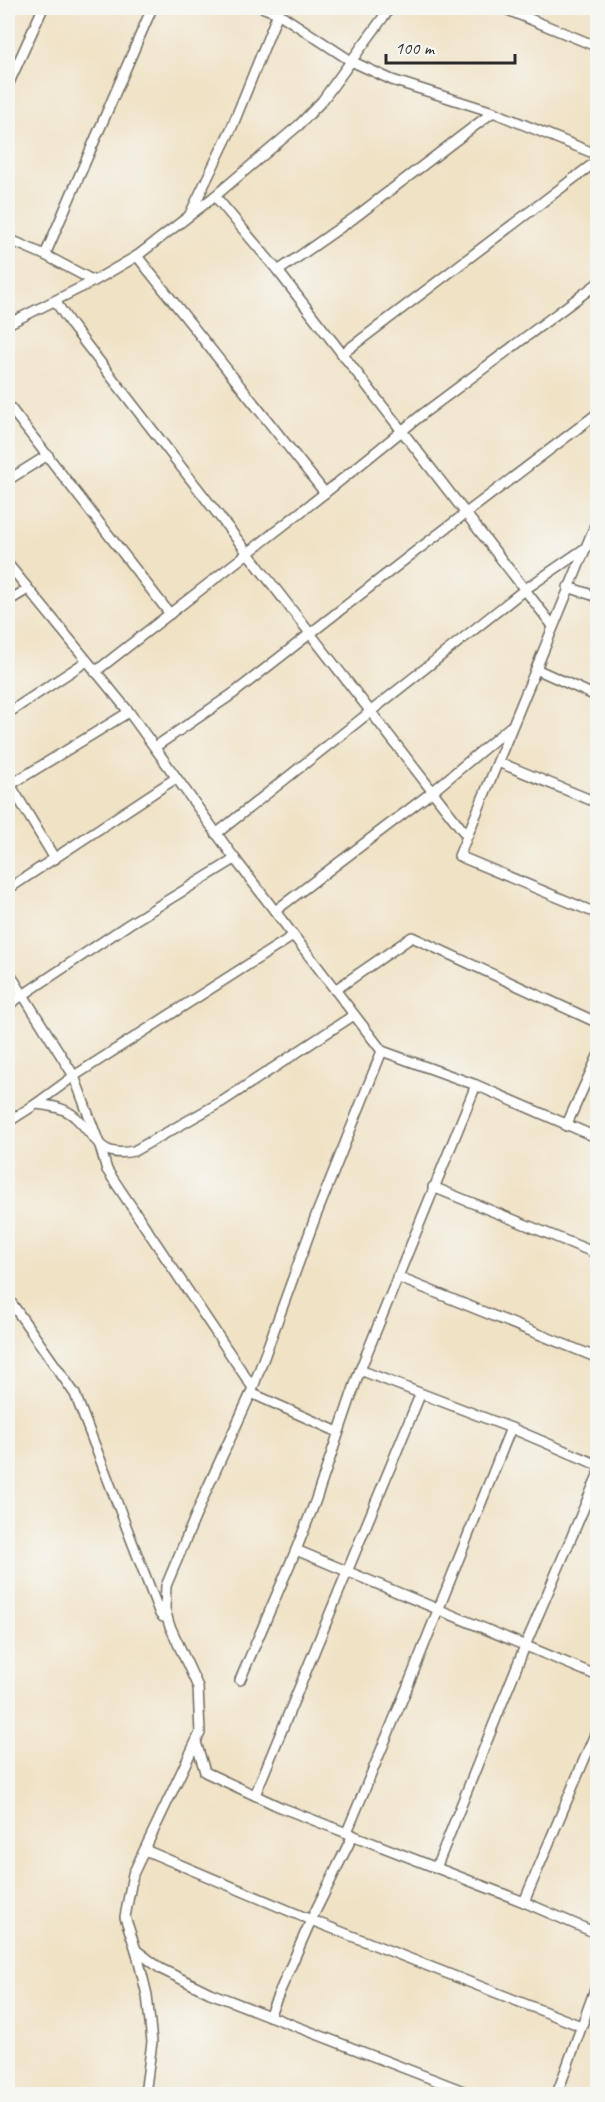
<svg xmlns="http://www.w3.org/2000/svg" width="605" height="2102" viewBox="0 0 605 2102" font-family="Caveat,sans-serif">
  <rect width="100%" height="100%" fill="#f6f6f2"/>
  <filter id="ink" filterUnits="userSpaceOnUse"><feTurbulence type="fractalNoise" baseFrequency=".0167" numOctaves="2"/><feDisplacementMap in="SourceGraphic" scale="12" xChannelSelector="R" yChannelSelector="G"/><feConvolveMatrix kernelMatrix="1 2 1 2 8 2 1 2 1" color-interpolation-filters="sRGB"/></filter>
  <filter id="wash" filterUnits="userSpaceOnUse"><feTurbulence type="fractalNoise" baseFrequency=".008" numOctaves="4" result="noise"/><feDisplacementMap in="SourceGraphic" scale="24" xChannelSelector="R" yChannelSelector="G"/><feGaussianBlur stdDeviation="1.35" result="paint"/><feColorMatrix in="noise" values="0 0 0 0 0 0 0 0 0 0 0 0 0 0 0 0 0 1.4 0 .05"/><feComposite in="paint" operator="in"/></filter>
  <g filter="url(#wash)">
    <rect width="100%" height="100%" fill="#f0e2c5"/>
  </g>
  <g filter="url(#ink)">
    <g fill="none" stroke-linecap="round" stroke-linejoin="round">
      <!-- minor casing -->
      <g stroke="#706b61" stroke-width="12">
        <g id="minor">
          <polyline points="264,8 278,13 351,61 392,80 493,112 598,155"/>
          <polyline points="503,8 598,47"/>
          <polyline points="8,85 43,8"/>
          <polyline points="215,196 278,271 553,626"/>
          <polyline points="190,214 232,127 280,8"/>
          <polyline points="8,239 45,255 94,281"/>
          <polyline points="45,255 152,8"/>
          <polyline points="137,256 325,493"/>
          <polyline points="278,271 354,218 493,112"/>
          <polyline points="55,301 72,326 467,836"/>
          <polyline points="8,324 94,281 137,256 215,196 299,125 322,101 390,8"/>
          <polyline points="342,354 598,160"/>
          <polyline points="8,405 170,614"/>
          <polyline points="8,480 48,455"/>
          <polyline points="598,518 459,856 598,914"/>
          <polyline points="8,564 129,712 235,859 382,1051 476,1085 598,1138"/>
          <polyline points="568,587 598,597"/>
          <polyline points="8,601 28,589"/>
          <polyline points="536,669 598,697"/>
          <polyline points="95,672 325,493 424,413 598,283"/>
          <polyline points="8,713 87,661"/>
          <polyline points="155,747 234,693 416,551 598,413"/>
          <polyline points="498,762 598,803"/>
          <polyline points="8,781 55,859"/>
          <polyline points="10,785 129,712"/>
          <polyline points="216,834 524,590 584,549"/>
          <polyline points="8,889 176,778"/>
          <polyline points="275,911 432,792 510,727"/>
          <polyline points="8,971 74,1076 100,1146 107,1170 253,1388"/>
          <polyline points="335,990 412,937 598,1023"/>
          <polyline points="8,1005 129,924 235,859"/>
          <polyline points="382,1051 315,1218 251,1393 207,1489 166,1586 165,1609 169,1624 198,1687 200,1733 133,1874 125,1917 136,1950 161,1969 210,1993 471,2094"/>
          <path d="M36,1104c14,2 28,3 39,13 22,19 23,42 59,34l89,-50 131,-86"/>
          <polyline points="8,1122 36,1104 74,1076 293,936"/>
          <polyline points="566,1126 598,1056"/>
          <polyline points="433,1187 598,1254"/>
          <polyline points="397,1277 598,1358"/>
          <polyline points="8,1298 75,1394 160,1614 163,1617"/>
          <polyline points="360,1370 511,1428 598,1465"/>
          <polyline points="251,1393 338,1432"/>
          <polyline points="296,1550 598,1676"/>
          <polyline points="240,1680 296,1550 315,1502 360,1370 476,1085"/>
          <polyline points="196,1742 205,1772 280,1807 524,1902 598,1934"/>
          <polyline points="255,1795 420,1395"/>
          <polyline points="347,1832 407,1688 511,1428"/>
          <polyline points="145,1850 311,1920 581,2026"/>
          <polyline points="436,1868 525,1646 598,1475"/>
          <polyline points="524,1902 598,1727"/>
          <polyline points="136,1950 147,1995 152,2042 145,2094"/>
          <polyline points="269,2016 311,1920 353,1835"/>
          <polyline points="557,2094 598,1981"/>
        </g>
      </g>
      <!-- minor -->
      <use href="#minor" stroke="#fff" stroke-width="9"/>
    </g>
  </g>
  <!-- margin -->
  <rect width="605" height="2102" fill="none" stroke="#f6f6f2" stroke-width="30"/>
  <!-- scale -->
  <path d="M386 54v9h129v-9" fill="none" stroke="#2b2b2b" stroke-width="3"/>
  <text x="395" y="54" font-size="18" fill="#2b2b2b" stroke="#f6f6f2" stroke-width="4.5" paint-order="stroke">100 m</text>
</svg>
